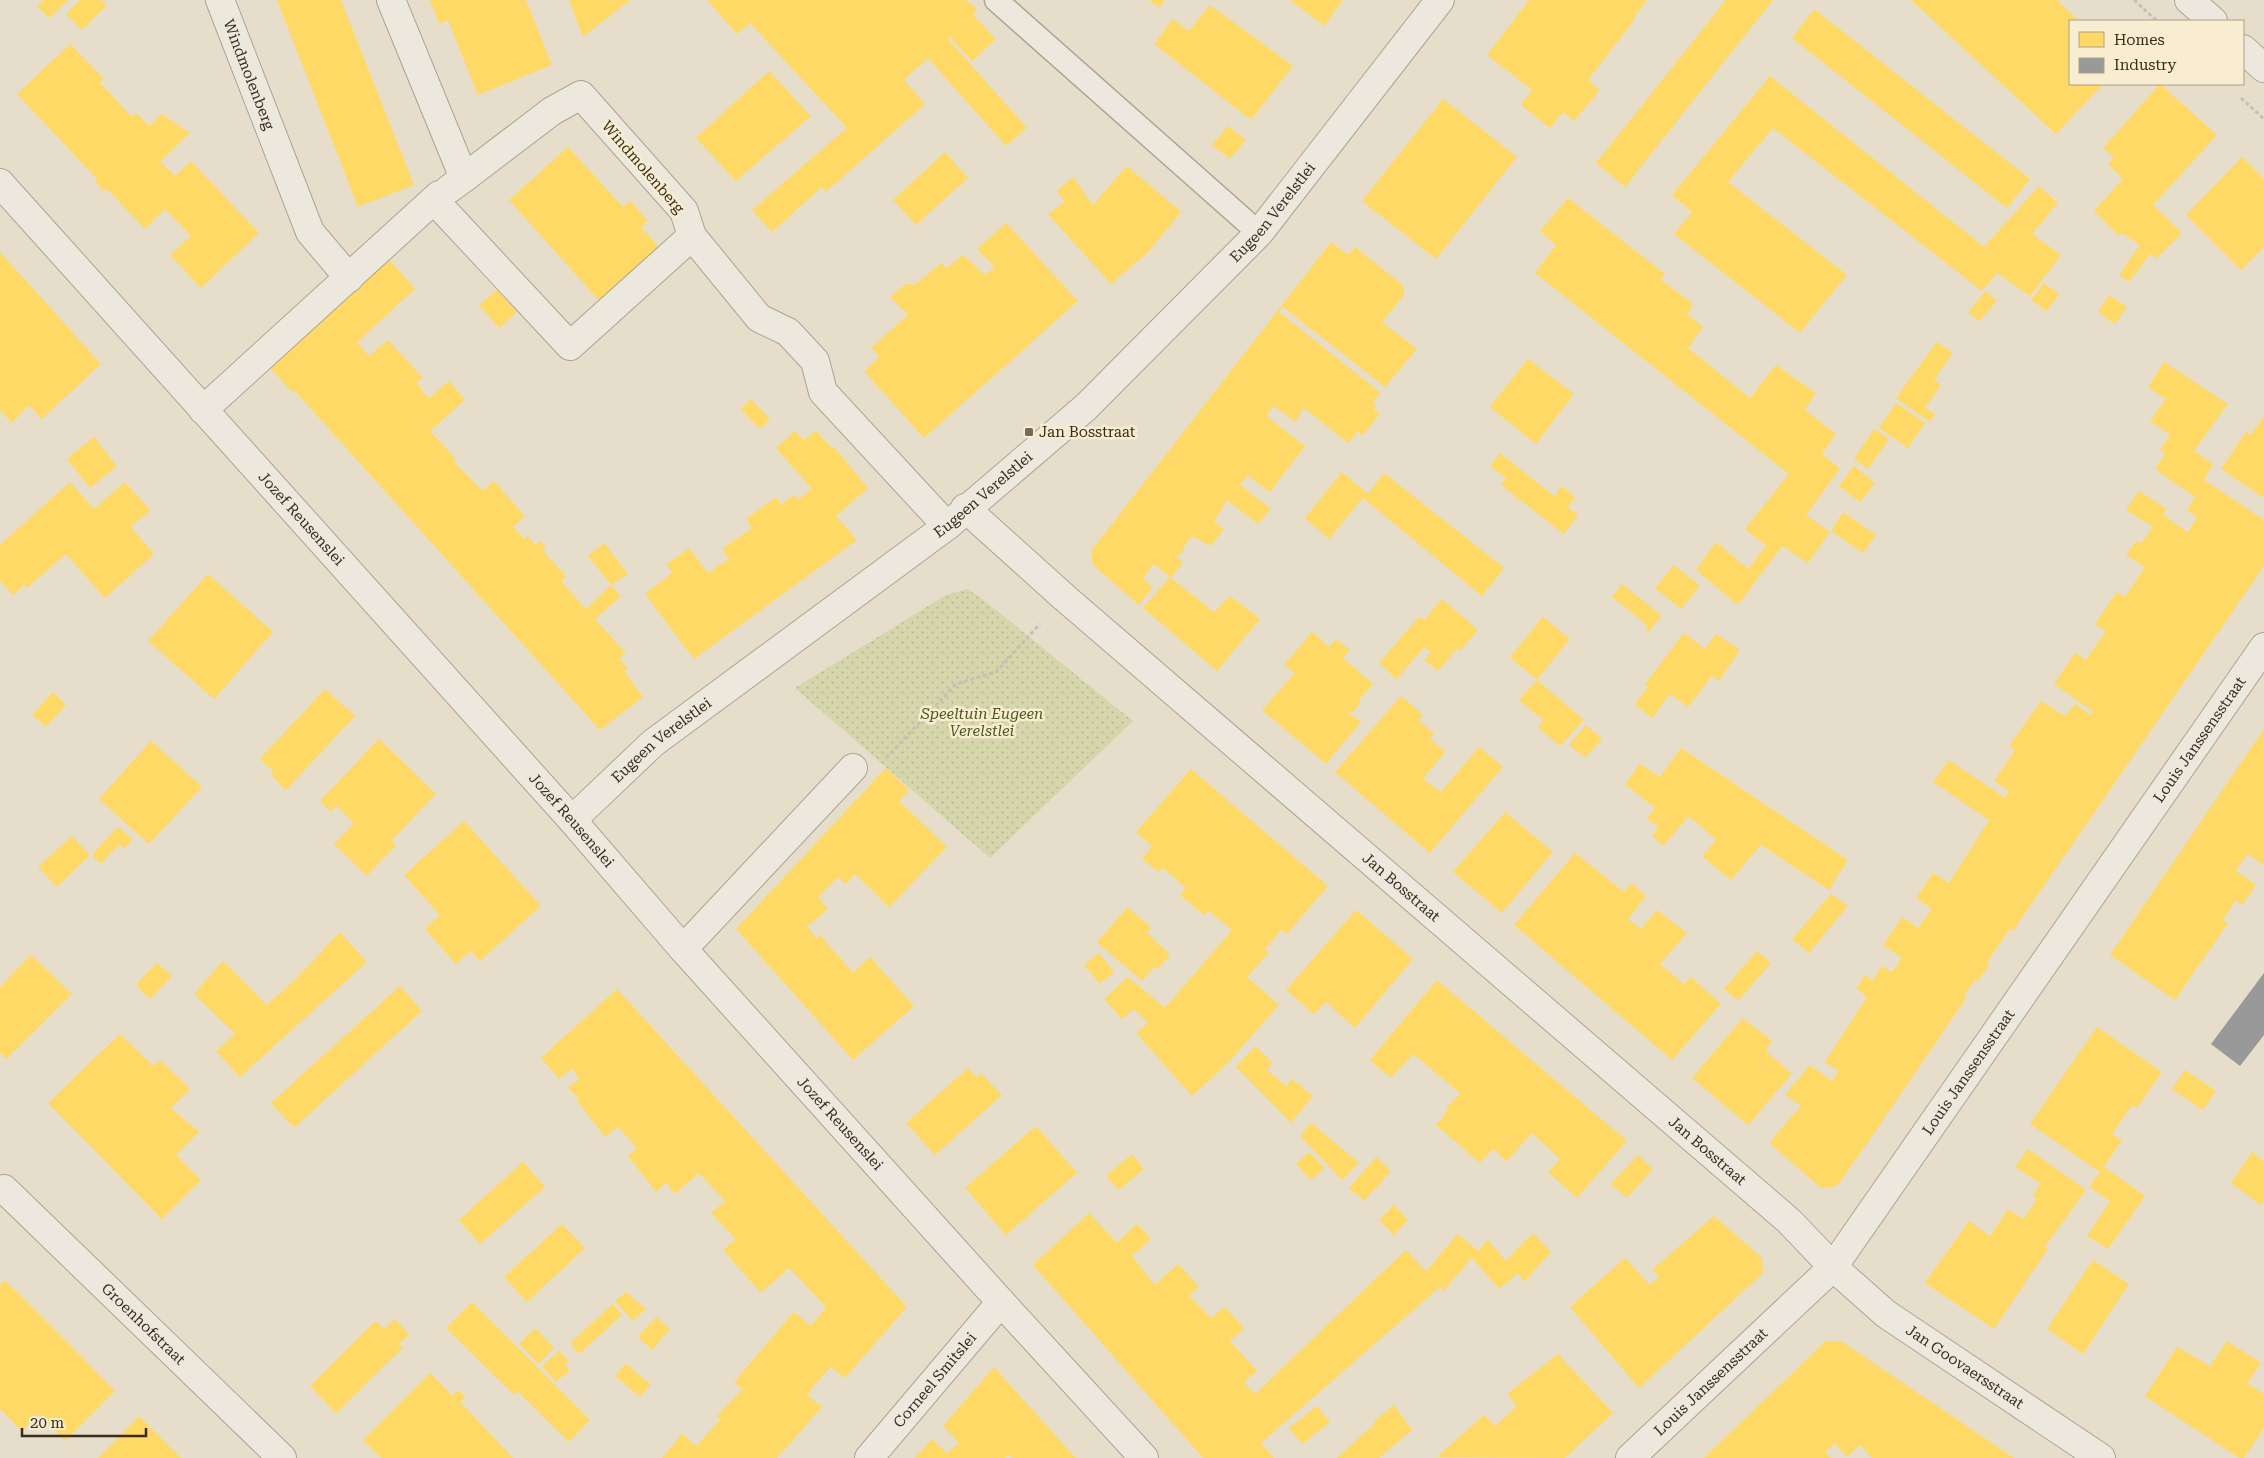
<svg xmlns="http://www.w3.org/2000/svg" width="2264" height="1458" viewBox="0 0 2264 1458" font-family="'Roboto Serif',serif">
  <defs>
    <pattern id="park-dots" width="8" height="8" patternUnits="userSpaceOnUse" patternTransform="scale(1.25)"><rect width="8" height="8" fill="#d6d6ac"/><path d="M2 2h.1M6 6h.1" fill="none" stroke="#b8b893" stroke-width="1.8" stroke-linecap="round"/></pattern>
  </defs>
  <rect width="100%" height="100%" fill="#e6decb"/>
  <!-- park -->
  <polygon fill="url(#park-dots)" points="967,589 980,597 1133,721 990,858 795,688 946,595"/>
  <!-- homes -->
  <g fill="#ffd966">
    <polygon points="43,0 68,0 49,18 37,6"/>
    <polygon points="80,0 101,0 107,5 82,30 66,14"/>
    <polygon points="277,0 341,0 414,185 358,207"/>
    <polygon points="430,0 526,0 552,65 478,95 448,20 439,24"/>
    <polygon points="569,0 630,0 583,37"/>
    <polygon points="707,0 966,0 978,10 973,15 996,39 972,61 950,37 948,39 1027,128 1006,146 928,58 904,80 925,104 826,192 822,187 772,232 752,210 847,128 750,23 737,34"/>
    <polygon points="1149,0 1165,0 1159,8"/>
    <polygon points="1290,0 1343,0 1324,26"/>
    <polygon points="1529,0 1647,0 1634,17 1635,19 1588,80 1600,90 1574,121 1563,112 1550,128 1521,105 1532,90 1487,55"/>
    <polygon points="1726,0 1773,0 1625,187 1596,163"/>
    <polygon points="1911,0 2057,0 2079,21 2070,21 2070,84 2103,84 2056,134"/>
    <polygon points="1210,5 1293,66 1251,120 1154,44 1173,19 1189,31"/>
    <polygon points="1814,9 2030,179 2007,208 1792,38"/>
    <polygon points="70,44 104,79 100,83 132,117 136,113 149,126 162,114 190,133 160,162 175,176 191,161 259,233 201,288 170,255 191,236 179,223 165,209 145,229 107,189 104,191 95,181 97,179 17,94"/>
    <polygon points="769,71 811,116 736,181 696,138"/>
    <polygon points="1770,76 1984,247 2039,186 2058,203 2032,234 2061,255 2030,296 1997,273 1982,291 1773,128 1728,182 1847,275 1800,333 1674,234 1692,212 1672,195"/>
    <polygon points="2160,84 2217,135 2153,205 2182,233 2157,258 2150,254 2129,282 2119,275 2140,245 2122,233 2119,236 2094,211 2123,179 2108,164 2114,157 2103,148"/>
    <polygon points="1443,99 1517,157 1436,259 1362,201"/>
    <polygon points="1228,126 1246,140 1230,159 1212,145"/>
    <polygon points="568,147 623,207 630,201 648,221 641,227 664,253 604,306 509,200"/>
    <polygon points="945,152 968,178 916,225 893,200"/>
    <polygon points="2242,157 2264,179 2264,247 2241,270 2186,215"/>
    <polygon points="1127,166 1181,212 1148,252 1111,284 1048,214 1065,202 1057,191 1073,177 1093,205"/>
    <polygon points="1568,198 1665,274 1661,280 1692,303 1692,308 1687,314 1703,327 1688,348 1750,398 1776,365 1816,393 1805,410 1836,434 1822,454 1840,469 1806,515 1830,532 1808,563 1782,546 1738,605 1696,570 1716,542 1748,569 1766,546 1745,529 1789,474 1535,273 1556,245 1540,231"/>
    <polygon points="1006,223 1078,301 924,438 864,371 879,357 871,348 908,315 890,297 907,283 915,285 941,263 947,268 963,255 985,275 995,267 977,249"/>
    <polygon points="1331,242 1348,255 1355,247 1403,285 1404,295 1382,322 1417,349 1385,387 1283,307 1279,312 1381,393 1373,402 1376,405 1374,410 1380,414 1363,435 1358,431 1348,443 1304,408 1295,422 1274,406 1266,416 1305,446 1270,492 1248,476 1240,485 1271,509 1258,524 1227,500 1214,522 1224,529 1211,546 1192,536 1184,547 1184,551 1176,557 1183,562 1171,578 1214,612 1230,596 1260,619 1217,671 1143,608 1170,577 1154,564 1143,578 1153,587 1139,605 1093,565 1091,551"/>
    <polygon points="0,252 101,364 42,419 29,405 12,423 0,410"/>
    <polygon points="388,258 415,289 357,342 369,356 388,340 423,378 416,383 429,398 449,381 465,400 430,431 456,459 454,462 483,491 494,481 525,516 513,527 525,539 528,536 535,545 540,541 546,547 543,551 566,576 561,581 586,609 611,585 588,556 604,543 628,574 611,585 621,596 595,619 626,653 619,659 628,668 624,671 643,697 600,730 294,390 292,392 269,367"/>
    <polygon points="2044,283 2059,294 2047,311 2031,300"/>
    <polygon points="497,290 517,312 499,328 479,305"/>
    <polygon points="1986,291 1997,301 1979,321 1968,312"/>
    <polygon points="2109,295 2127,307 2115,324 2098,312"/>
    <polygon points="1937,342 1953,353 1934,380 1941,385 1925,408 1935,414 1930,422 1896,398"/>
    <polygon points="1528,359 1574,394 1536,444 1490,407"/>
    <polygon points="2164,362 2228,404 2194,451 2213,464 2204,480 2264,520 2264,566 2013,931 2010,929 1987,962 1990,964 1977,982 1975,980 1964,996 1966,998 1965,1000 1864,1148 1837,1186 1821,1188 1769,1143 1801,1106 1785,1095 1810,1065 1832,1081 1839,1071 1825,1062 1867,997 1856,988 1865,975 1872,981 1882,966 1892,972 1902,958 1883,945 1902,917 1918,928 1932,909 1916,898 1933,873 1949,883 1989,820 1933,782 1949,760 2005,798 2009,791 1994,781 2015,750 2009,746 2041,701 2065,716 2075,704 2091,715 2094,712 2054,684 2075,653 2086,660 2106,631 2095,624 2117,592 2125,597 2145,567 2126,555 2136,541 2141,543 2153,527 2126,510 2139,491 2167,509 2163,515 2188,532 2197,517 2187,510 2195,497 2155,469 2165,454 2160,450 2170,435 2150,421 2166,399 2148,387"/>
    <polygon points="751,399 770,419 760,429 741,409"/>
    <polygon points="1896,403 1925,423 1908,448 1879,428"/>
    <polygon points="2264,416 2264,498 2221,469 2246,432 2251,435"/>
    <polygon points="1874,429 1889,439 1868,469 1854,459"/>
    <polygon points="795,431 804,440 816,431 832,448 834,447 868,488 836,516 857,540 694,659 645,594 672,573 667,564 689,548 708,573 729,559 722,549 752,528 746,519 776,497 781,505 794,495 798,500 812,489 776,448"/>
    <polygon points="94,437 117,466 90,488 67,459"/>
    <polygon points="1500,453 1554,496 1562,486 1575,497 1568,507 1578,515 1564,534 1501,485 1506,478 1490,466"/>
    <polygon points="1854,466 1875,483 1860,502 1839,486"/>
    <polygon points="1342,472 1368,494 1384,473 1504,568 1482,596 1363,498 1329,539 1305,518"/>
    <polygon points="70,482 94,509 125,482 150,510 131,527 154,554 105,598 66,554 27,588 24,585 13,595 0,581 0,545"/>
    <polygon points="1843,512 1876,535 1863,553 1831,531"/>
    <polygon points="1674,565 1700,586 1681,609 1655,588"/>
    <polygon points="208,574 273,632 214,699 148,641"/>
    <polygon points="1622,584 1662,616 1648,632 1645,630 1648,626 1612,597"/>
    <polygon points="1442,599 1478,630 1460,651 1457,649 1438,671 1424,660 1431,652 1424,647 1397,679 1379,663 1419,617 1424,620"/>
    <polygon points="1543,617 1570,639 1537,680 1510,657"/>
    <polygon points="1312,632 1329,647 1336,639 1350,650 1343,658 1373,684 1359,700 1360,704 1353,712 1348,712 1361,722 1326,764 1262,710 1295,673 1284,665"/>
    <polygon points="1684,633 1705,649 1716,634 1740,650 1719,681 1712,676 1688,707 1670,694 1652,718 1635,704 1648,687 1645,684"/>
    <polygon points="1537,680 1584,720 1560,746 1538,728 1543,720 1519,700"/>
    <polygon points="325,689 355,716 286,790 271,775 274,772 260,759"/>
    <polygon points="53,692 66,705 46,727 32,715"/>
    <polygon points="1401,696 1423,715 1419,720 1434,734 1430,739 1445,752 1423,779 1441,792 1479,747 1503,767 1430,853 1335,772"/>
    <polygon points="1586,725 1602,739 1585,758 1569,745"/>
    <polygon points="2264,729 2264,865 2247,854 2236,871 2256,885 2242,905 2236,900 2223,920 2228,923 2175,1000 2110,955"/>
    <polygon points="379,739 436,794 391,841 396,845 367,876 334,844 354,823 336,806 331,812 320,801"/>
    <polygon points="151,741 202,787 149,844 99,799"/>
    <polygon points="1681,748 1848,860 1829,890 1761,845 1731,880 1702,856 1716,840 1689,816 1663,846 1652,836 1658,827 1647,818 1655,808 1625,784 1640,764 1660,777"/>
    <polygon points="886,768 909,790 899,801 947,847 889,907 855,874 845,884 838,877 818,897 828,909 807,927 817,938 820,935 853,973 870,957 914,1006 853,1060 736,929"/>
    <polygon points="1191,769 1328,886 1287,934 1282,930 1264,950 1270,952 1247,977 1279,1005 1228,1063 1192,1096 1136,1033 1148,1023 1134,1009 1122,1019 1104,999 1128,977 1165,1008 1232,930 1209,911 1204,915 1180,895 1186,888 1163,868 1159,872 1142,859 1152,846 1136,832"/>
    <polygon points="1505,812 1553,852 1502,913 1453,872"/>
    <polygon points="464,821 541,906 480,961 471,951 456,964 425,929 440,915 404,875"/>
    <polygon points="118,827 133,839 124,849 119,844 101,864 92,855"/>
    <polygon points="72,836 90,855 57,887 38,867"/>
    <polygon points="1575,853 1624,892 1631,883 1646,896 1628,919 1641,929 1657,910 1687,933 1660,964 1684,984 1691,977 1721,1004 1672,1060 1514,925"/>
    <polygon points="1831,894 1848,906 1809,953 1792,939"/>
    <polygon points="1128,907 1151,928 1147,933 1170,955 1158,969 1155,967 1142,981 1097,942"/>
    <polygon points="1356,910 1413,959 1355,1028 1326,1002 1314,1014 1286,990"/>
    <polygon points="340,932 367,962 240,1077 216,1051 235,1034 194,994 223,961 267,1005 296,979"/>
    <polygon points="1757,951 1771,963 1738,1001 1724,989"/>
    <polygon points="1099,953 1114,972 1100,984 1084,965"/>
    <polygon points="31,955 72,994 6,1059 0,1053 0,987"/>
    <polygon points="157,963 172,976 150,999 136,985"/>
    <polygon points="1437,980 1627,1141 1577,1198 1548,1172 1560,1159 1532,1133 1507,1161 1493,1149 1480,1163 1436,1125 1448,1110 1446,1109 1460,1093 1413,1054 1391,1078 1370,1060"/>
    <polygon points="400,986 422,1011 294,1128 271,1103"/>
    <polygon points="617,989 907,1307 845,1378 831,1367 819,1380 807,1395 822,1407 777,1458 662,1458 682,1434 696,1446 721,1419 717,1416 742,1389 734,1382 794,1312 811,1326 826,1307 789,1268 761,1293 723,1250 736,1239 711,1213 725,1201 699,1173 675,1194 666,1183 656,1192 628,1156 637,1148 618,1127 605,1137 577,1101 579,1099 568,1088 579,1079 572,1068 559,1079 541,1058"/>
    <polygon points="1743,1018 1772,1041 1766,1051 1792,1074 1748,1125 1692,1078"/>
    <polygon points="2097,1027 2162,1072 2137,1108 2132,1105 2112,1134 2122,1140 2104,1167 2145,1196 2108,1249 2087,1236 2110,1201 2089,1187 2100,1172 2030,1124"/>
    <polygon points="120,1034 153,1066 160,1060 190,1089 171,1108 199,1132 176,1155 201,1180 162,1219 48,1103"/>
    <polygon points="1255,1046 1272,1062 1267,1070 1286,1086 1292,1079 1313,1096 1291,1123 1236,1067"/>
    <polygon points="968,1068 977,1077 981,1073 1002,1095 935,1155 906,1123"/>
    <polygon points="2185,1070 2216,1091 2203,1110 2172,1089"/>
    <polygon points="1311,1123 1359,1163 1342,1180 1300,1136"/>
    <polygon points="1036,1126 1077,1173 1006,1235 965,1188"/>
    <polygon points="2028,1149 2086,1190 2045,1247 2048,1249 1994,1329 1925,1283 1969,1221 1990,1236 2008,1209 2023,1219 2037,1199 2033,1196 2040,1183 2015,1167"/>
    <polygon points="1309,1152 1324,1168 1311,1180 1296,1164"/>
    <polygon points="2252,1152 2264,1161 2264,1200 2261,1205 2231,1183"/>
    <polygon points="1132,1154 1144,1169 1119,1190 1106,1176"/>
    <polygon points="1638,1155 1653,1169 1627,1198 1611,1184"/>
    <polygon points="1376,1157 1391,1171 1364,1201 1349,1188"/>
    <polygon points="523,1162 545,1187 480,1244 459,1220"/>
    <polygon points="1394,1205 1408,1220 1394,1235 1379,1220"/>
    <polygon points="1089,1213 1117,1243 1137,1224 1151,1239 1132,1256 1155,1285 1178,1264 1199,1286 1189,1296 1211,1318 1225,1307 1244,1328 1230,1341 1257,1371 1244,1382 1255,1394 1406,1250 1426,1271 1458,1234 1478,1251 1488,1240 1506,1261 1533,1233 1551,1252 1524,1282 1518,1273 1499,1289 1472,1258 1443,1291 1440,1287 1261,1443 1274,1458 1203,1458 1033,1265"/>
    <polygon points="1714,1216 1762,1258 1763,1273 1639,1388 1570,1307 1625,1258 1650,1285 1659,1277 1653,1269"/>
    <polygon points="562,1224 585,1248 527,1302 504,1277"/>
    <polygon points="2093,1260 2129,1284 2083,1354 2047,1329"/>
    <polygon points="5,1280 115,1391 65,1441 39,1414 22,1431 0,1409 0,1285"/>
    <polygon points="626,1292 646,1309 633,1321 615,1301"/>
    <polygon points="472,1302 590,1420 569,1442 517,1391 514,1395 446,1328"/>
    <polygon points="613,1304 622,1315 579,1354 570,1343"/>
    <polygon points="656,1317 670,1329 652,1350 638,1337"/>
    <polygon points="395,1319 409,1334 399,1344 403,1348 336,1413 310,1386 376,1321 384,1329"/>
    <polygon points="535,1328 554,1348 538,1364 519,1344"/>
    <polygon points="1826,1341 1841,1341 2014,1458 1872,1458 1860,1445 1847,1457 1835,1443 1825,1452 1831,1458 1704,1458"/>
    <polygon points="2227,1341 2261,1363 2247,1383 2264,1394 2264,1428 2244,1458 2239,1458 2145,1396 2177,1347 2210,1366"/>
    <polygon points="559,1351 569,1361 565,1365 570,1370 556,1382 542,1366"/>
    <polygon points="1558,1354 1613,1413 1565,1458 1437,1457 1484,1415 1495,1426 1517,1406 1507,1394"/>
    <polygon points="626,1364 651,1385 640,1397 615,1376"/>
    <polygon points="994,1367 1065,1446 1076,1458 1012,1458 1009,1455 1005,1458 915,1458 932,1439 947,1453 959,1443 943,1426"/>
    <polygon points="430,1373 453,1396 458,1390 466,1397 460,1402 513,1458 381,1458 363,1440"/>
    <polygon points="1394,1405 1412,1430 1379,1458 1337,1458 1375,1423 1374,1421"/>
    <polygon points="1317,1406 1330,1422 1302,1444 1289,1428"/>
    <polygon points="139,1416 181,1458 98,1458"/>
  </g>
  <!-- industry -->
  <polygon fill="#999" points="2264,973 2264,1035 2240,1066 2211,1044"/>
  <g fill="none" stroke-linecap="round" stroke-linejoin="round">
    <!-- service casing -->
    <g stroke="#aba395" stroke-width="25">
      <polyline id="service" points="996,0 1259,233"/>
    </g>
    <!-- pedestrian casing -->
    <g stroke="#aba395" stroke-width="30">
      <g id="pedestrian">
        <path id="s1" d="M220,0l90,232 39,46"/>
        <polyline points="391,0 464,178 449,189"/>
        <polyline points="434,200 570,346 692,236 684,211 581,95 552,111 464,178"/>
      </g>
    </g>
    <!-- minor casing -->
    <g stroke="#aba395" stroke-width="30">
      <g id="minor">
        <polyline points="692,236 759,318 788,332 815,361 823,392 947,526"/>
        <polyline points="203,410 439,195"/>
        <path id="s2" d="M965,508l100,90 724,623 44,46 53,47 215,144"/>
        <path id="s3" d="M572,820l81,-77 294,-217 139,-119 173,-174 181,-233"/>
        <polyline points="683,949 853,768"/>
        <path id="s4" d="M4,1189l278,269"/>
        <path id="s5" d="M869,1458l132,-156"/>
        <path id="s6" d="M1630,1458l203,-191 431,-620"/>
      </g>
    </g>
    <!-- tertiary casing -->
    <g stroke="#aba395" stroke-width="30">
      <g id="tertiary">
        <polyline points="2189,0 2213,21"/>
        <polyline points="2243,49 2264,68"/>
        <path id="s7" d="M0,183l572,637 111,129 318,353 143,156"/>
      </g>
    </g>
    <!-- path -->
    <g stroke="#c6bfb5" stroke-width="3" stroke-dasharray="4 2.5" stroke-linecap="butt">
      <polyline points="2134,0 2157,21"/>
      <polyline points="2241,98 2264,119"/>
      <polyline points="886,758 956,684 996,672 1040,624"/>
    </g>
    <!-- service -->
    <use href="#service" stroke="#ede8de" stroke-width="22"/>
    <!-- pedestrian -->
    <use href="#pedestrian" stroke="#ede8de" stroke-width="28"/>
    <!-- minor -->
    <use href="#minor" stroke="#ede8de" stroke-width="28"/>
    <!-- tertiary -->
    <use href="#tertiary" stroke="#ede8de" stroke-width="28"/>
  </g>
  <!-- markers -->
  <rect fill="#766a59" stroke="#f8edd0" stroke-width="2" x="1024" y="427" width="10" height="10" rx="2.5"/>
  <g text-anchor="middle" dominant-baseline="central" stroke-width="5" stroke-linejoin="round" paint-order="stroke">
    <!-- street labels -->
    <g font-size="15" fill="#3a2b1c" stroke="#f8edd0">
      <text stroke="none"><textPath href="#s1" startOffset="80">Windmolenberg</textPath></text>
      <text transform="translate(643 167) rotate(49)">Windmolenberg</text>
      <text stroke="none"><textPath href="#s3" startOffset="930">Eugeen Verelstlei</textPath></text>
      <text stroke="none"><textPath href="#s3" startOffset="525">Eugeen Verelstlei</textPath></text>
      <text stroke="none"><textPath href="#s7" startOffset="451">Jozef Reusenslei</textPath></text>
      <text stroke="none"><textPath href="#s6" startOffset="921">Louis Janssensstraat</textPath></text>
      <text stroke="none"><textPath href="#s3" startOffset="120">Eugeen Verelstlei</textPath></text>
      <text stroke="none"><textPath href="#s7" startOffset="856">Jozef Reusenslei</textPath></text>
      <text stroke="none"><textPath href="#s2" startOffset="578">Jan Bosstraat</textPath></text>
      <text stroke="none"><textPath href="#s6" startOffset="516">Louis Janssensstraat</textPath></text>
      <text stroke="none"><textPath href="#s7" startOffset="1261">Jozef Reusenslei</textPath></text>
      <text stroke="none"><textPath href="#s2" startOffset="982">Jan Bosstraat</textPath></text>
      <text stroke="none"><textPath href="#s4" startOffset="194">Groenhofstraat</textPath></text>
      <text stroke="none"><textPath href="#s2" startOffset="1319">Jan Goovaersstraat</textPath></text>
      <text stroke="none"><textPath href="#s5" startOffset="102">Corneel Smitslei</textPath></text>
      <text stroke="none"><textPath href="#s6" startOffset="111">Louis Janssensstraat</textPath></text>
    </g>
    <!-- poi labels -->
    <g font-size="15" fill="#3a2b1c" stroke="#f8edd0" text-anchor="start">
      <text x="1039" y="432">Jan Bosstraat</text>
    </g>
    <!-- park labels -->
    <g font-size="15" font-style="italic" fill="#4a5921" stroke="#f8edd0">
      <text x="982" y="714">Speeltuin Eugeen<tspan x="982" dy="17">Verelstlei</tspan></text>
    </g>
  </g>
  <!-- legend -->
  <rect x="2069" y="20" width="175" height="65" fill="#f8edd0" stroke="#ac9f88"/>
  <rect x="2079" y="32" width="25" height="15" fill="#ffd966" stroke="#ac9f88"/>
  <text x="2114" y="45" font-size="15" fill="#3a2b1c">Homes</text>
  <rect x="2079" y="58" width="25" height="15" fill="#999999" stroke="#ac9f88"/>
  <text x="2114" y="70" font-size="15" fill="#3a2b1c">Industry</text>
  <!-- scale -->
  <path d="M22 1428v8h124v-8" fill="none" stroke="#3a2b1c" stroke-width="2.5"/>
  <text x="30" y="1428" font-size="15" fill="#3a2b1c" stroke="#f8edd0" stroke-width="4" paint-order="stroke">20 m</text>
</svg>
